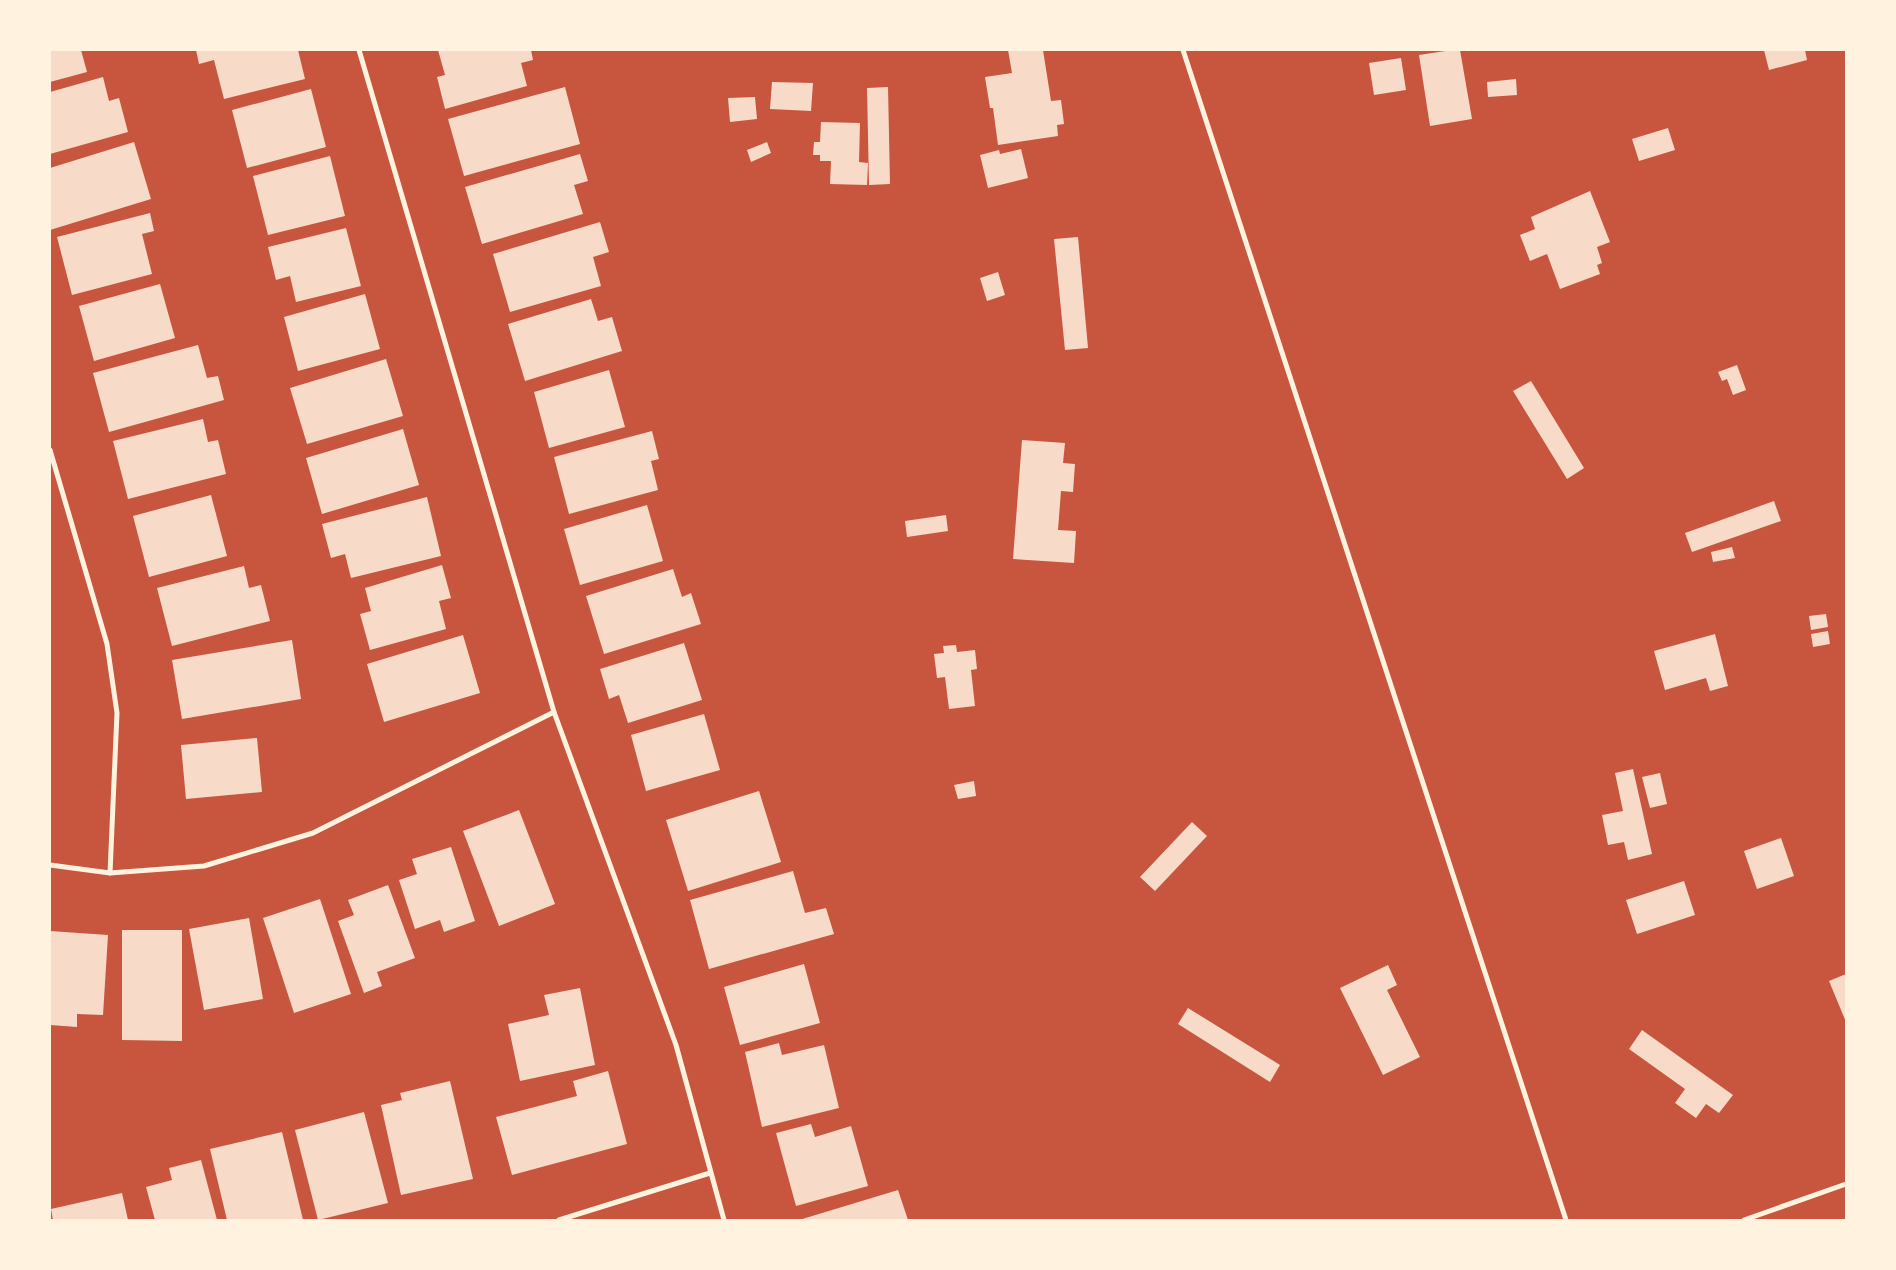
<svg xmlns="http://www.w3.org/2000/svg" width="1896" height="1270" viewBox="0 0 1896 1270" font-family="Barlow,sans-serif">
  <rect width="100%" height="100%" fill="#c8553d"/>
  <!-- building -->
  <g fill="#f7dbc8">
    <polygon points="50,50 81,50 87,72 50,82"/>
    <polygon points="196,50 298,50 305,79 224,99 214,60 199,64"/>
    <polygon points="438,50 531,50 533,60 521,63 527,86 445,109 437,77 445,75"/>
    <polygon points="1008,50 1043,50 1051,101 1061,100 1064,124 1057,125 1058,136 998,145 993,108 990,108 985,77 1012,73"/>
    <polygon points="1452,50 1460,50 1472,119 1430,126 1419,55"/>
    <polygon points="1764,50 1805,50 1807,60 1769,70"/>
    <polygon points="1401,58 1406,90 1374,95 1369,63"/>
    <polygon points="103,77 109,101 119,98 128,132 50,154 50,92"/>
    <polygon points="1516,79 1517,95 1488,97 1487,82"/>
    <polygon points="772,82 813,83 811,111 770,109"/>
    <polygon points="565,87 580,144 464,176 448,119"/>
    <polygon points="888,87 890,184 869,185 867,88"/>
    <polygon points="311,89 326,147 247,168 232,110"/>
    <polygon points="755,97 757,119 730,122 728,98"/>
    <polygon points="821,122 860,123 859,162 868,163 867,185 830,184 831,161 820,161 820,155 813,155 814,142 820,142"/>
    <polygon points="1668,128 1675,150 1639,161 1632,139"/>
    <polygon points="134,142 151,199 50,230 50,168"/>
    <polygon points="767,142 771,153 751,162 747,150"/>
    <polygon points="1021,149 1028,178 988,188 980,155 999,150 1000,154"/>
    <polygon points="580,154 588,181 574,185 583,214 482,244 465,187"/>
    <polygon points="330,156 345,216 268,235 253,176"/>
    <polygon points="1590,191 1610,242 1597,247 1602,263 1597,265 1600,274 1560,289 1547,254 1530,261 1520,235 1535,229 1531,217"/>
    <polygon points="150,213 154,231 142,234 152,274 72,295 57,237"/>
    <polygon points="600,222 609,252 593,257 601,286 510,312 493,254"/>
    <polygon points="346,228 361,286 296,302 290,276 276,280 268,247"/>
    <polygon points="1078,237 1088,348 1065,350 1054,239"/>
    <polygon points="998,272 1005,295 987,301 980,278"/>
    <polygon points="160,284 175,338 94,361 79,306"/>
    <polygon points="365,294 380,349 298,371 284,317"/>
    <polygon points="591,299 598,321 612,317 622,351 525,381 508,324"/>
    <polygon points="198,345 207,378 218,376 224,400 109,432 93,373"/>
    <polygon points="386,359 403,416 307,444 290,388"/>
    <polygon points="1737,365 1746,390 1733,395 1727,379 1722,381 1718,372"/>
    <polygon points="609,370 625,427 549,448 534,392"/>
    <polygon points="1531,381 1584,468 1567,479 1513,391"/>
    <polygon points="203,419 208,442 218,440 226,474 128,499 113,441"/>
    <polygon points="403,429 419,485 322,514 306,458"/>
    <polygon points="652,431 659,459 651,461 658,490 569,514 554,457"/>
    <polygon points="1022,440 1065,443 1063,463 1075,464 1073,492 1061,491 1058,530 1076,531 1074,563 1013,559"/>
    <polygon points="211,495 227,556 149,577 133,516"/>
    <polygon points="427,497 441,556 351,578 345,554 331,558 322,524"/>
    <polygon points="1774,501 1781,521 1692,552 1685,533"/>
    <polygon points="647,505 663,561 580,585 564,529"/>
    <polygon points="946,515 948,531 907,537 905,521"/>
    <polygon points="1732,547 1735,558 1713,562 1711,552"/>
    <polygon points="442,565 451,598 439,601 446,629 370,650 360,614 371,611 365,588"/>
    <polygon points="244,566 249,588 261,585 270,621 172,646 157,588"/>
    <polygon points="673,569 682,597 691,593 701,624 604,654 586,596"/>
    <polygon points="1826,614 1828,627 1811,630 1809,616"/>
    <polygon points="1828,631 1830,644 1813,647 1811,634"/>
    <polygon points="1715,634 1728,686 1710,691 1706,678 1665,690 1654,651"/>
    <polygon points="463,635 480,693 384,722 367,664"/>
    <polygon points="292,640 301,699 182,719 172,660"/>
    <polygon points="684,643 702,700 628,723 619,695 609,699 600,669"/>
    <polygon points="956,645 957,652 975,650 977,669 971,670 975,706 949,709 945,677 937,678 934,654 944,653 943,646"/>
    <polygon points="704,714 720,770 646,791 631,735"/>
    <polygon points="257,738 262,792 186,799 181,745"/>
    <polygon points="1633,769 1652,854 1628,860 1624,842 1608,845 1602,815 1623,811 1615,773"/>
    <polygon points="1660,773 1667,804 1650,808 1642,777"/>
    <polygon points="974,781 976,796 958,799 954,785"/>
    <polygon points="759,791 781,862 688,891 666,820"/>
    <polygon points="519,810 555,904 499,926 463,831"/>
    <polygon points="1192,822 1207,836 1155,891 1140,877"/>
    <polygon points="1781,838 1794,876 1757,889 1744,851"/>
    <polygon points="451,847 475,921 444,932 440,920 415,929 399,880 417,874 412,859"/>
    <polygon points="793,871 805,913 826,908 834,934 709,969 690,900"/>
    <polygon points="1684,881 1695,915 1637,934 1626,900"/>
    <polygon points="388,885 415,958 377,972 382,986 364,993 338,921 354,915 348,900"/>
    <polygon points="320,899 351,994 294,1013 263,918"/>
    <polygon points="249,918 263,999 204,1010 189,929"/>
    <polygon points="122,930 182,930 182,1041 122,1040"/>
    <polygon points="50,931 108,935 103,1015 77,1014 77,1027 50,1025"/>
    <polygon points="804,964 820,1023 740,1045 724,987"/>
    <polygon points="1388,965 1397,985 1387,990 1420,1057 1383,1075 1340,988"/>
    <polygon points="1846,974 1846,1022 1829,981"/>
    <polygon points="580,988 595,1065 520,1081 508,1024 549,1015 544,995"/>
    <polygon points="1188,1008 1280,1065 1270,1082 1178,1024"/>
    <polygon points="1642,1030 1733,1095 1719,1113 1706,1104 1696,1118 1675,1103 1685,1089 1629,1049"/>
    <polygon points="779,1043 782,1055 824,1045 839,1108 762,1127 745,1052"/>
    <polygon points="608,1071 627,1144 512,1175 496,1117 577,1096 573,1081"/>
    <polygon points="450,1081 473,1179 401,1195 381,1105 402,1100 400,1093"/>
    <polygon points="364,1112 388,1203 318,1220 295,1130"/>
    <polygon points="811,1124 815,1137 851,1126 868,1186 796,1206 776,1133"/>
    <polygon points="282,1132 303,1220 227,1220 210,1149"/>
    <polygon points="201,1160 217,1220 155,1220 146,1187 172,1180 169,1168"/>
    <polygon points="898,1190 908,1220 799,1220"/>
    <polygon points="122,1193 128,1220 53,1220 51,1209"/>
  </g>
  <g fill="none" stroke-linecap="round" stroke-linejoin="round">
    <!-- minor -->
    <g stroke="#fff3e0" stroke-width="5">
      <polyline points="359,50 554,712 676,1045 724,1220"/>
      <polyline points="1183,50 1566,1220"/>
      <polyline points="50,450 107,644 117,713 110,873"/>
      <polyline points="50,865 110,873 204,866 313,833 554,712"/>
      <polyline points="559,1220 710,1173"/>
      <polyline points="1744,1220 1846,1184"/>
    </g>
  </g>
  <!-- border -->
  <rect width="1896" height="1270" fill="none" stroke="#fff3e0" stroke-width="102"/>
</svg>
